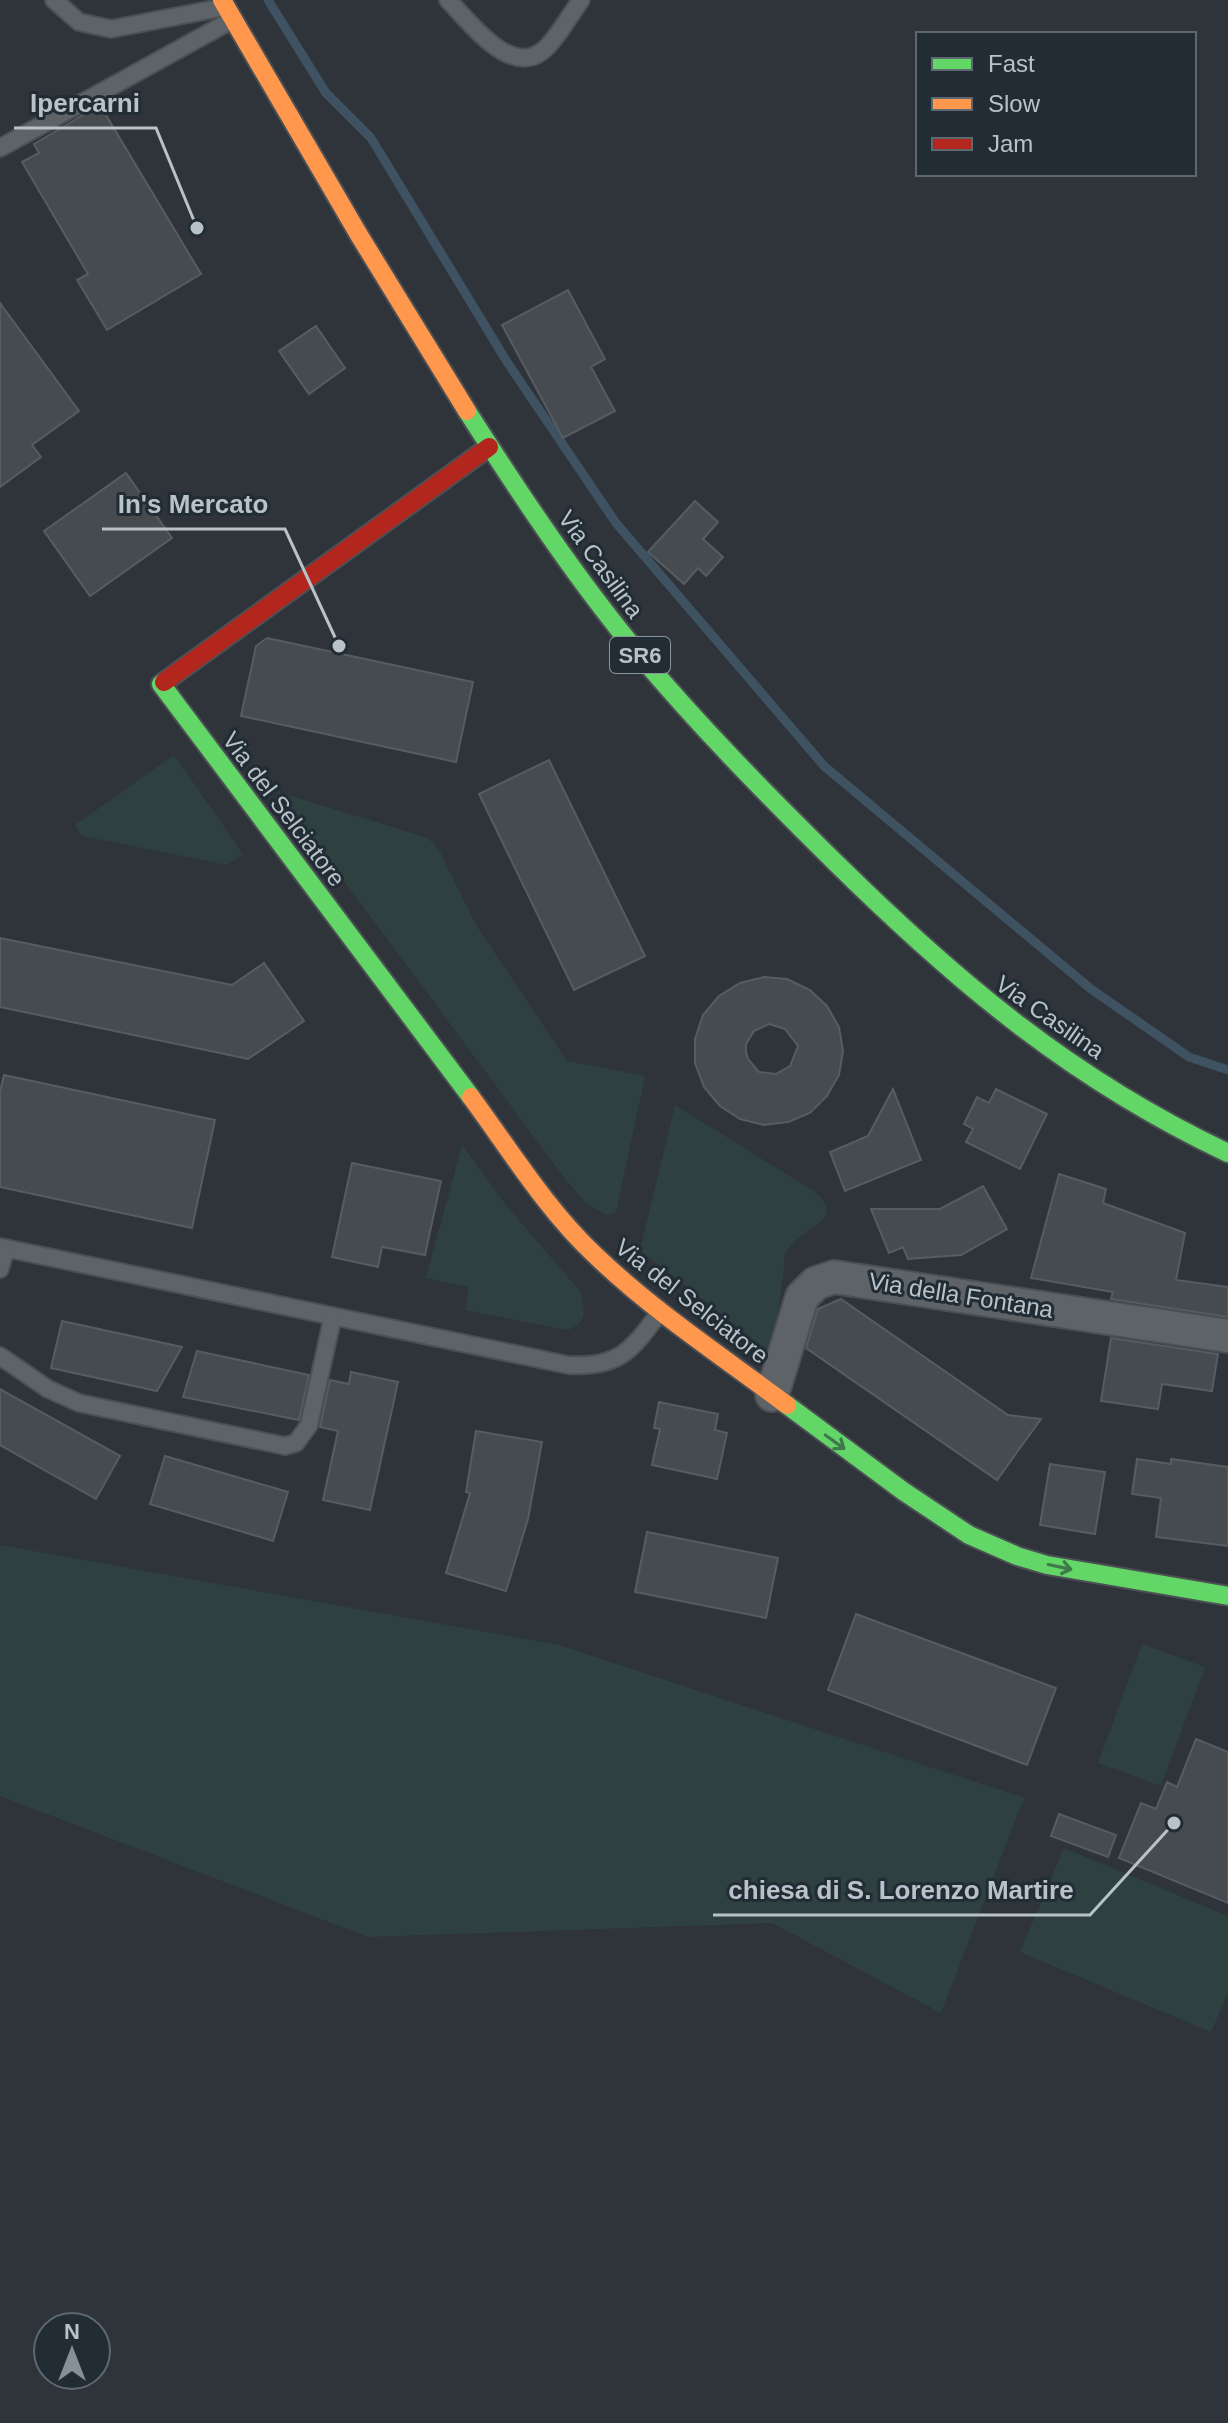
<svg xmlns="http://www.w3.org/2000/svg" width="1228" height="2423" viewBox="0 0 1228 2423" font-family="Helvetica,sans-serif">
  <rect width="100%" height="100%" fill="#2e3439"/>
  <!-- green -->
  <g fill="#2e4140">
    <polygon points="174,755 243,854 227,865 82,836 75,825"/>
    <polygon points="278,792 428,838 439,850 476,925 567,1061 645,1076 616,1212 607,1215 586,1203 563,1176"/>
    <path d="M675,1105l134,83c45,31 -8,38 -22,63 -3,4 -3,13 -3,18 -4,21 -5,64 -18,80l-126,-99z"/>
    <path d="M462,1145l43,59 74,86c7,17 9,34 -12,40l-102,-20 4,-23 -43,-9z"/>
    <polygon points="0,1545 559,1645 1024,1798 941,2013 772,1923 368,1937 0,1796"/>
    <polygon points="1142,1644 1205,1667 1161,1786 1098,1763"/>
    <polygon points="1064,1848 1228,1916 1228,1992 1211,2032 1020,1952"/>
  </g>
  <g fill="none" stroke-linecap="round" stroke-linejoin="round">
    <!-- stream -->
    <polyline stroke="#3f5262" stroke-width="9" points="268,0 326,93 371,138 507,362 616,523 824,766 1091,989 1189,1057 1228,1070"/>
  </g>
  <!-- building -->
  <g fill="#464b50" stroke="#565c61" stroke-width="2" fill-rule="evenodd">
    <polygon points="100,105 201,274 107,330 77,280 88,274 22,162 39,153 34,144"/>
    <polygon points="568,290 605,359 591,367 615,411 563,438 502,325"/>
    <polygon points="0,303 79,411 32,445 41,457 0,487"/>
    <polygon points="316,326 345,368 309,394 279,351"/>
    <polygon points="126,473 172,538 90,596 44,531"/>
    <polygon points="695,501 718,522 703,539 723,557 706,576 698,568 684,584 648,552"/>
    <polygon points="267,638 473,682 456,762 241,716 256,646"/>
    <polygon points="549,760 645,956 574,990 479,794"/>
    <polygon points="0,938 232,985 264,963 304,1021 248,1059 0,1007"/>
    <path d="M764,977l23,2 23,11 17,16 12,21 4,24 -4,24 -12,21 -17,17 -22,9 -24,3 -24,-6 -20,-13 -16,-19 -9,-24v-24l8,-24 16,-19 21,-13zM769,1024l16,5 13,17 -8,20 -14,8 -17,-2 -11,-13 -2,-7v-8l8,-13z"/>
    <polygon points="4,1075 215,1120 192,1228 0,1187 0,1092"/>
    <polygon points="893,1089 921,1160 845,1191 830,1152 868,1136"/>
    <polygon points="996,1089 1047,1114 1020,1169 966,1142 973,1129 964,1124 977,1097 989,1103"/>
    <polygon points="352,1163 441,1181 425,1255 382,1247 378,1267 332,1257"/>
    <polygon points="1059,1174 1106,1189 1103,1203 1185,1233 1176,1280 1228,1287 1228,1317 1111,1299 1113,1292 1031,1278"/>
    <polygon points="983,1186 1007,1229 961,1255 908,1259 903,1247 889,1253 871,1209 940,1209"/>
    <polygon points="841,1299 1008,1415 1041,1419 997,1480 806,1348 818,1309"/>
    <polygon points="62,1321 182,1347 157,1391 51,1368"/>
    <polygon points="1111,1338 1218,1354 1212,1391 1162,1384 1158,1409 1101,1401"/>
    <polygon points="197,1351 309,1375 299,1420 183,1397"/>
    <polygon points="351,1372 398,1382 370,1510 323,1500 338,1431 320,1427 330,1380 349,1384"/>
    <polygon points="0,1389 120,1456 96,1499 0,1445"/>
    <polygon points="659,1402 718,1414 715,1430 727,1433 717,1479 652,1465 660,1429 654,1428"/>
    <polygon points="476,1431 542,1442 528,1519 506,1591 446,1573 470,1493 466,1492"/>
    <polygon points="165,1456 288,1492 273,1541 150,1504"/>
    <polygon points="1137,1459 1171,1464 1171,1459 1228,1467 1228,1546 1156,1537 1161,1498 1132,1494"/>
    <polygon points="1050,1464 1105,1472 1095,1534 1040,1525"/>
    <polygon points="647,1532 778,1558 766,1618 635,1592"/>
    <polygon points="856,1614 1056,1688 1027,1765 828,1690"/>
    <polygon points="1196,1739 1228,1752 1228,1903 1119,1858 1141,1803 1156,1809 1167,1782 1177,1787"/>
    <polygon points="1059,1814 1116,1835 1108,1857 1051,1836"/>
  </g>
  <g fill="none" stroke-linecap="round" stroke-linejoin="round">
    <!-- lane casing -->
    <g stroke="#4c5054" stroke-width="20">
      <g id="lane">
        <polyline points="54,0 79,22 111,29 225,7"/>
        <path d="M448,0c23,23 66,83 100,46 13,-14 22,-31 33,-46"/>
        <polyline points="0,148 232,20"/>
        <path d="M0,1247l568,118c51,3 63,-14 92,-53"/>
        <polyline points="0,1269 6,1248"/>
        <polyline points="0,1356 48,1389 79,1403 285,1446 296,1443 309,1425 333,1316"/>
      </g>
    </g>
    <!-- street casing -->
    <g stroke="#4c5054" stroke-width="36">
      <polyline id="street" points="772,1395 802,1297 816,1283 834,1277 1228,1336"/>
    </g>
    <!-- fast casing -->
    <g stroke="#4c5054" stroke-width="22">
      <g id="fast">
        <path d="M467,411c53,83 108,166 171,242 62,74 130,143 199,211 121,119 236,216 391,289"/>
        <polyline points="164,682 161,684 471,1097"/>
        <polyline points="787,1405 903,1491 969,1535 1017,1556 1047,1565 1228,1596"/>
      </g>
    </g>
    <!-- slow casing -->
    <g stroke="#4c5054" stroke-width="22">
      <g id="slow">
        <polyline points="222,0 359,235 467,411"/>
        <path d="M471,1097c39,53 76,113 124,158 58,56 128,102 192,150"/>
      </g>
    </g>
    <!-- jam casing -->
    <g stroke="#4c5054" stroke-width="22">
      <polyline id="jam" points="164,682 489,447"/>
    </g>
    <!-- lane -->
    <use href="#lane" stroke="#5e6368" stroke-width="16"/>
    <!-- street -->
    <use href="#street" stroke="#5e6368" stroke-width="32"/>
    <!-- fast -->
    <use href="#fast" stroke="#63d668" stroke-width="18"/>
    <!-- slow -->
    <use href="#slow" stroke="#ff974d" stroke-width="18"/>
    <!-- jam -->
    <use href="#jam" stroke="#b3261e" stroke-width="18"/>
  </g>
  <!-- one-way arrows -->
  <defs><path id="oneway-shaft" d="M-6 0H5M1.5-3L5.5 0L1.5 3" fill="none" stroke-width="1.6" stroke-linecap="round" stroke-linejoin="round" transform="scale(2)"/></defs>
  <g stroke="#3f784b">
    <use href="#oneway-shaft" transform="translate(835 1442) rotate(36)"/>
    <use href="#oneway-shaft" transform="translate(1060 1567) rotate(12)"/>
  </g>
  <g text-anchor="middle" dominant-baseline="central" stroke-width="6" stroke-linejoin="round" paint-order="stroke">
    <!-- shield labels -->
    <rect fill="#212c34" stroke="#8b959c" stroke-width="2" x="610" y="637" width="60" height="36" rx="6"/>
    <g font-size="22" font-weight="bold" fill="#b9c2c9">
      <text x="640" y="655">SR6</text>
    </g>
    <!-- street labels -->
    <g font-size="24" fill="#b9c2c9" stroke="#212c34">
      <text transform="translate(601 564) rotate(54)">Via Casilina</text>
      <text transform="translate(284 809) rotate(53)">Via del Selciatore</text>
      <text transform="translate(1050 1017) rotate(35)">Via Casilina</text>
      <text transform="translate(961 1295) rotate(9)">Via della Fontana</text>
      <text transform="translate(692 1301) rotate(38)">Via del Selciatore</text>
    </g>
  </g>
  <!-- callouts -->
  <path fill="none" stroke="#b9c2c9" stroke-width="3" d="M197 228L156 128H14M339 646L285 529H102M1174 1823L1090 1915H713"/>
  <g fill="#b9c2c9" stroke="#212c34" stroke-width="3">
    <circle cx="197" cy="228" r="8"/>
    <circle cx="339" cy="646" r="8"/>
    <circle cx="1174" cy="1823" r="8"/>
  </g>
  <g font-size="26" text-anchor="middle" font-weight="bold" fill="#b9c2c9" stroke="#212c34" stroke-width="6" stroke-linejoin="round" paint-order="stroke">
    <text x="85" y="112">Ipercarni</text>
    <text x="193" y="513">In's Mercato</text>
    <text x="901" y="1899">chiesa di S. Lorenzo Martire</text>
  </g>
  <!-- legend -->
  <rect x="916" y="32" width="280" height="144" fill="#212c34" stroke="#5e6870" stroke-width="2"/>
  <rect x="932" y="58" width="40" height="12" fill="#63d668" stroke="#5e6870" stroke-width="2"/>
  <text x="988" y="72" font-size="24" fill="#b9c2c9">Fast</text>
  <rect x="932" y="98" width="40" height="12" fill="#ff974d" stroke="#5e6870" stroke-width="2"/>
  <text x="988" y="112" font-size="24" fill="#b9c2c9">Slow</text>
  <rect x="932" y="138" width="40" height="12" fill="#b3261e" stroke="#5e6870" stroke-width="2"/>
  <text x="988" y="152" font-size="24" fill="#b9c2c9">Jam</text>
  <!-- north arrow -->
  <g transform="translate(72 2351)"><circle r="38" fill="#212c34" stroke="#5e6870" stroke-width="2"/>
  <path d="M0-6L14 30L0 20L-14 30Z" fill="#889097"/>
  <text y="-12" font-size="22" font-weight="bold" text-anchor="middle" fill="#b9c2c9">N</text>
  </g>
</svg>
